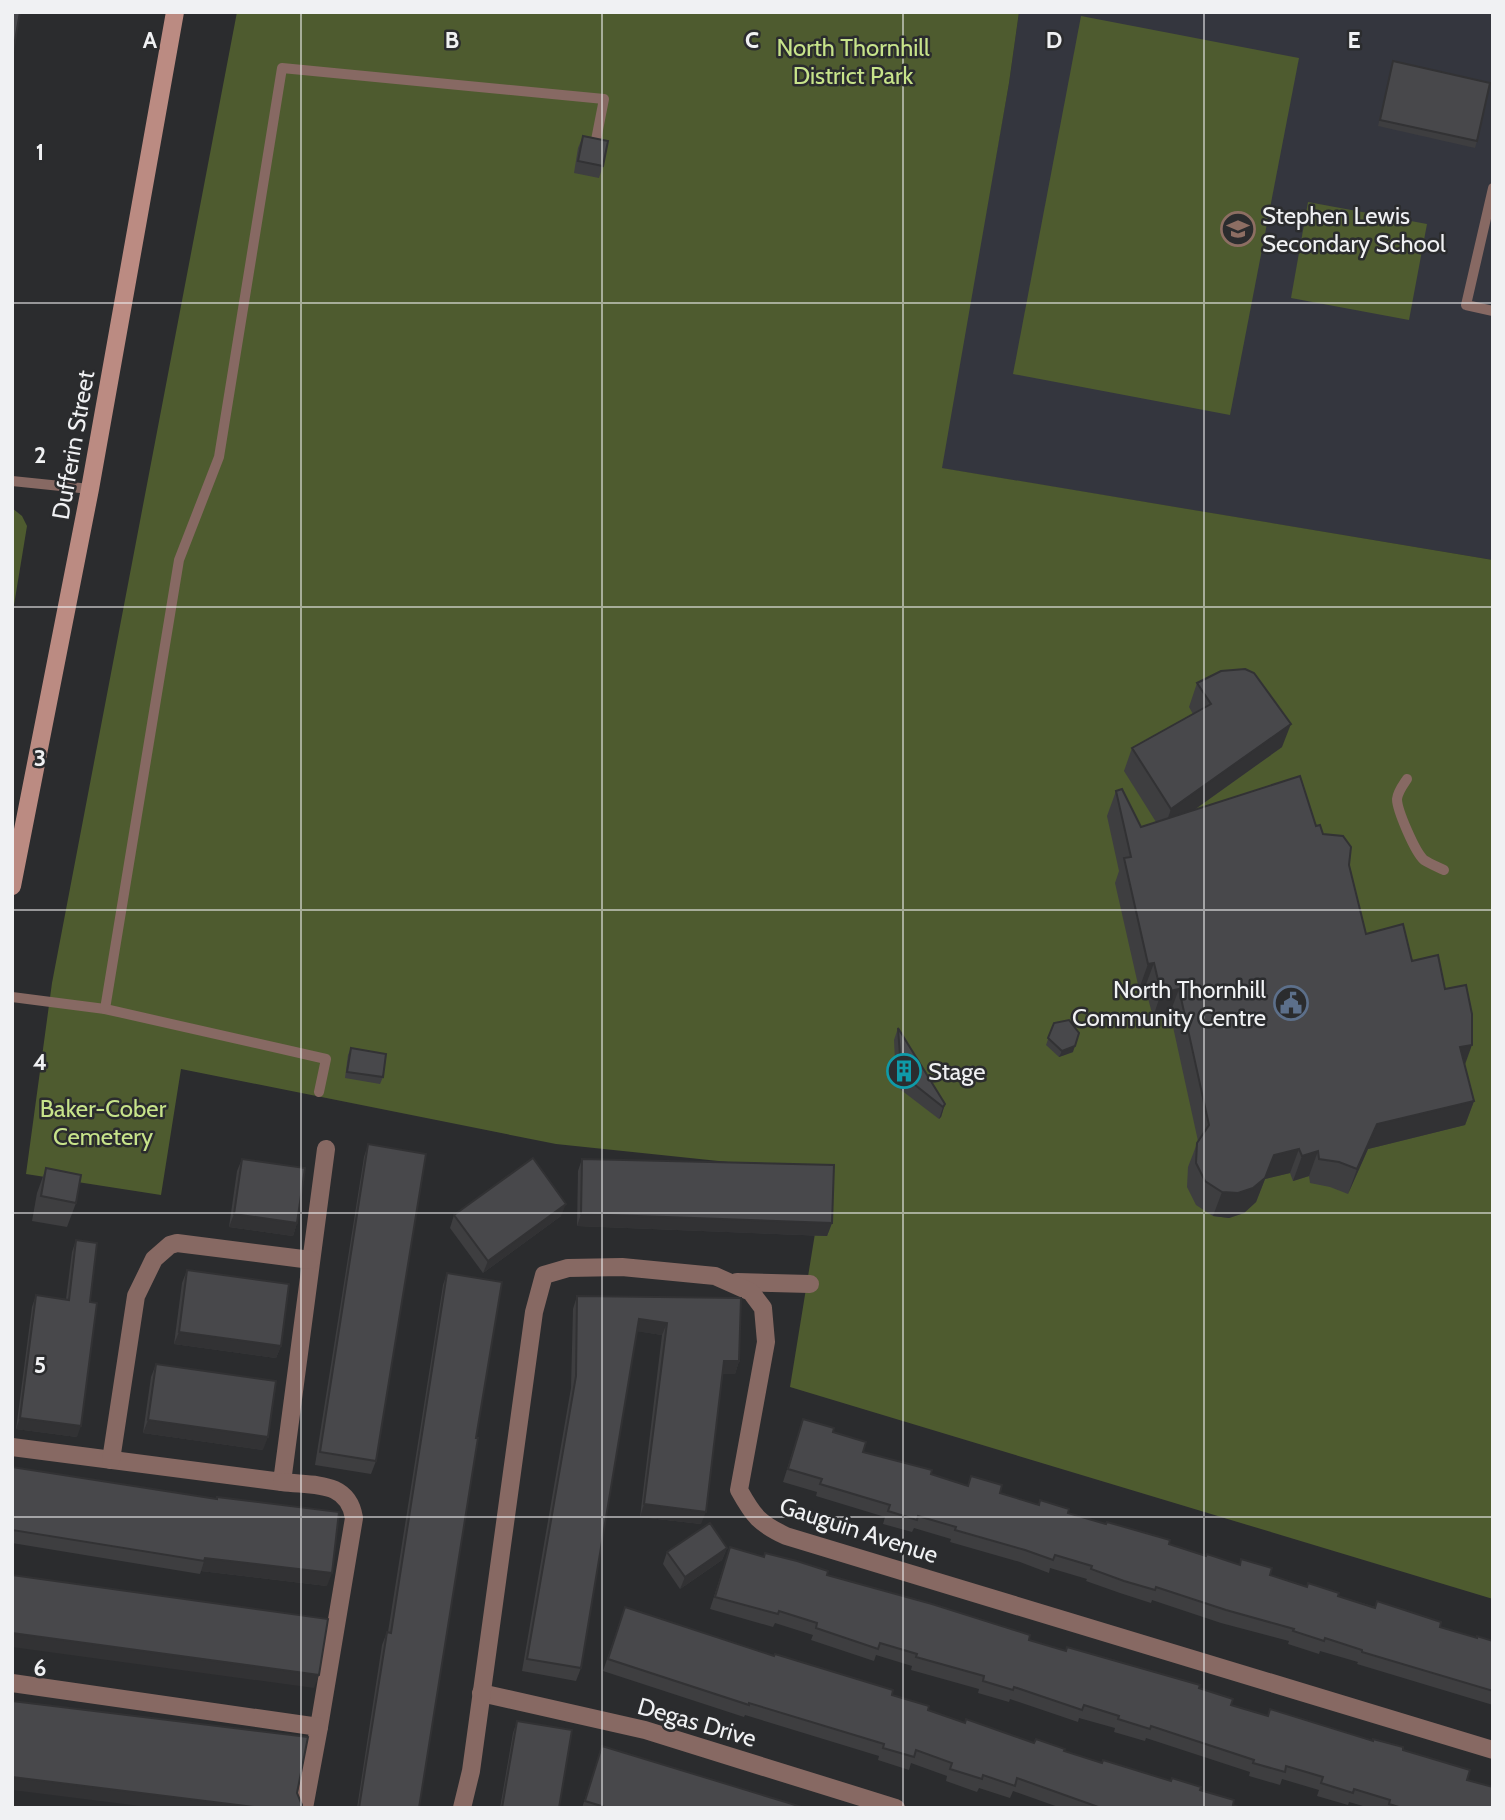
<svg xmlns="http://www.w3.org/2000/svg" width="1505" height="1820" viewBox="0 0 1505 1820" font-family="Cabin,sans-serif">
  <rect width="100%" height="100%" fill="#2b2c2e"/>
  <!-- built -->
  <polygon fill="#34363e" points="1019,12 1493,12 1493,560 940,468 1009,83"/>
  <!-- green -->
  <g fill="#4e5b2f">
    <polygon points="237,12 1019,12 1009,83 942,468 1493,560 1493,1599 790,1387 825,1172 556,1144 181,1069 161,1195 26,1174 52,983"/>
    <polygon points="1081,16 1299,58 1230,415 1013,374"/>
    <polygon points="1308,202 1427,224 1409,320 1291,298"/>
    <polygon points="12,508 22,516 27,526 12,617"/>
  </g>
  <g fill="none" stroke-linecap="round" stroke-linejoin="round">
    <!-- lane -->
    <g stroke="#876963" stroke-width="10">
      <polyline points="1493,188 1466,305 1493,311"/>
      <polyline points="12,481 90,489"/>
      <path d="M1407,779c-4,6 -9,12 -10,20 0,11 18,53 27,61 6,4 14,7 20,10"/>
      <polyline points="12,997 105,1009 326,1059 319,1092"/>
      <polyline points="105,1009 179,560 219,457 282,68 604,99 596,140"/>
    </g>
    <!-- street -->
    <g stroke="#876963" stroke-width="18">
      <polyline points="737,1282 810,1284"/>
      <polyline points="12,1447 282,1482 326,1149"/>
      <polyline points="111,1460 136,1296 154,1259 170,1245 177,1243 311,1260"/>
      <path d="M282,1482c31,4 66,-2 72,36l-35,209"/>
      <polyline points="12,1683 319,1727 304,1808"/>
      <polyline points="481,1693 645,1730 896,1808"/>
      <path d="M462,1808l9,-37 63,-459 10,-37 24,-7 54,-1 93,9 36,16 12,16 3,34 -27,148c15,27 20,33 47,46l707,214"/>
    </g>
    <!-- secondary -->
    <polyline stroke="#bb8b82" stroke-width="18" points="12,886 90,489 175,12"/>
  </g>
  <!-- wall -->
  <g fill="#3e3e40">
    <polygon points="1393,61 1477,141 1475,148 1378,126"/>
    <polygon points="583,136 603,166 599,178 574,173 578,148"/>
    <polygon points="1197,683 1282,747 1194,810 1316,826 1349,865 1366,934 1412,961 1465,1065 1474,1101 1465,1125 1368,1149 1348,1194 1330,1187 1310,1183 1309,1176 1293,1181 1290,1173 1265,1179 1256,1202 1244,1213 1229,1218 1213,1216 1196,1205 1187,1187 1188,1167 1198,1141 1170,1013 1153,1017 1145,987 1139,989 1115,883 1119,871 1107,816 1116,791 1141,827 1156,822 1124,771 1132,748 1193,714 1189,707"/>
    <polygon points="1054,1023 1073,1052 1059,1057 1046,1045"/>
    <polygon points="898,1028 945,1104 941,1117 939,1119 901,1090 896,1081 894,1040"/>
    <polygon points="351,1048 383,1077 380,1084 345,1078 348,1055"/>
    <polygon points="368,1144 376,1461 371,1474 315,1465 364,1157"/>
    <polygon points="242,1159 297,1223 293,1236 229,1227 237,1171"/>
    <polygon points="582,1159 832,1223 827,1236 577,1226 578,1171"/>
    <polygon points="46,1168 76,1203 67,1227 32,1221 37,1193"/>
    <polygon points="454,1215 561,1216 483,1273 450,1228"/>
    <polygon points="76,1240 90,1302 77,1437 16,1429 32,1307 36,1295 66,1299 72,1252"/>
    <polygon points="187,1270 281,1346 276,1358 174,1344 182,1283"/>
    <polygon points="447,1273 476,1438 419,1808 357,1808 382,1645 387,1632 388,1632 443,1285"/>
    <polygon points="577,1296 741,1298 739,1361 735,1374 723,1374 701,1524 640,1517 662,1335 637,1331 581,1668 576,1681 522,1671 571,1388 573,1309"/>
    <polygon points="156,1364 263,1450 143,1433 151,1377"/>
    <polygon points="803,1419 833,1432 863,1452 931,1474 968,1486 971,1476 1000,1493 1477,1638 1493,1641 1493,1705 1357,1664 1358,1662 1320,1651 1319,1654 1288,1644 1289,1641 1221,1623 1152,1600 1151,1603 1120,1593 1086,1581 1087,1579 1050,1568 1049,1573 1020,1562 950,1542 951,1539 914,1528 912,1532 883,1524 885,1517 816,1496 817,1492 783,1482"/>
    <polygon points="12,1467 327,1586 201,1571 200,1574 12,1543"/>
    <polygon points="730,1547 827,1575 1065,1651 1199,1688 1231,1705 1267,1716 1403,1750 1467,1780 1493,1808 1370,1808 1349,1802 1348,1805 1317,1796 1319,1790 1282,1779 1280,1785 1249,1776 1250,1772 1146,1738 1145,1741 1114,1732 1115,1728 1079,1718 1078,1722 1010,1699 1009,1702 978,1693 979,1689 911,1670 912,1666 876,1655 874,1661 811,1640 813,1635 775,1623 773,1627 710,1609"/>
    <polygon points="727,1548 722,1560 680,1589 663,1564 667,1552"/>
    <polygon points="625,1607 892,1695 928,1710 965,1723 1102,1763 1200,1790 1233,1805 1241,1808 1061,1808 1013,1791 1010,1798 979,1788 977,1792 946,1781 947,1776 911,1763 909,1770 878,1760 879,1756 745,1715 744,1717 603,1671"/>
    <polygon points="517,1721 559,1808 500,1808 513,1733"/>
    <polygon points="602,1746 804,1808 582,1808"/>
  </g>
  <!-- shaded-wall -->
  <g fill="#323234">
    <polygon points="1291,724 1282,747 1163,832 1171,809"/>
    <polygon points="1154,963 1145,987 1139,989 1148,964"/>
    <polygon points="1179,989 1170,1013 1153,1017 1161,993"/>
    <polygon points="1472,1045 1463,1070 1460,1047"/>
    <polygon points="1075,1046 1073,1052 1059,1057 1062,1051"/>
    <polygon points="1474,1101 1465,1125 1368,1149 1348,1194 1357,1169 1377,1124"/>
    <polygon points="945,1104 941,1117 939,1119 943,1107"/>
    <polygon points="1299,1149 1290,1173 1265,1179 1256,1202 1244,1213 1229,1218 1213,1216 1222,1192 1274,1155"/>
    <polygon points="1318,1151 1309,1176 1293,1181 1302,1156"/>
    <polygon points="566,1204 561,1216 483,1273 488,1261"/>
    <polygon points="234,1214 297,1223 293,1236 229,1227"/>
    <polygon points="581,1214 832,1223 827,1236 577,1226"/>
    <polygon points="639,1319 667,1323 662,1335 635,1331"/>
    <polygon points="179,1332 281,1346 276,1358 174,1344"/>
    <polygon points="724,1361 739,1361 735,1374 720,1374"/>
    <polygon points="20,1418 81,1426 77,1437 16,1429"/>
    <polygon points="148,1420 268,1437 263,1450 143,1433"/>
    <polygon points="644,1504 706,1512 701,1524 640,1517"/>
    <polygon points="727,1548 722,1560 680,1589 685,1577"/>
    <polygon points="205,1558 332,1573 327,1586 201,1571"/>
    <polygon points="12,1633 319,1675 314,1688 12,1647"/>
    <polygon points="12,1777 263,1808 156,1808 12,1790"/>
  </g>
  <!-- building -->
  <g fill="#48484b" stroke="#323234" stroke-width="2">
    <polygon points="12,12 20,12 12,58"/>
    <polygon points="1393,61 1490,83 1477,141 1380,120"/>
    <polygon points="583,136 608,141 603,166 578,161"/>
    <polygon points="1245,669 1254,673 1291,724 1171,809 1132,748 1211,704 1197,683 1221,671"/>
    <polygon points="1300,776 1316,826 1320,825 1323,834 1343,836 1351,847 1349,865 1366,934 1403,924 1412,961 1438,955 1445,989 1466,985 1472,1014 1472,1045 1460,1047 1474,1101 1377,1124 1357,1169 1339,1162 1319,1159 1318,1151 1302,1156 1299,1149 1274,1155 1265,1178 1253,1188 1238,1193 1222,1192 1205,1181 1196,1163 1197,1143 1209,1125 1179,989 1161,993 1154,963 1148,964 1124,858 1131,857 1116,791 1122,789 1141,827"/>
    <polygon points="1069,1020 1079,1033 1075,1046 1062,1051 1048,1038 1054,1023"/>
    <polygon points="898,1028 945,1104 943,1107 905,1077 901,1069"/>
    <polygon points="351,1048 386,1054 383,1077 347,1072"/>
    <polygon points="368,1144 426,1154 376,1461 320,1452"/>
    <polygon points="533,1158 566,1204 488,1261 454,1215"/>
    <polygon points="242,1159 305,1168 297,1223 234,1214"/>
    <polygon points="582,1159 834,1165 832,1223 581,1214"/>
    <polygon points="46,1168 81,1175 76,1203 41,1196"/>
    <polygon points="76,1240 97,1243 90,1302 97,1303 81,1426 20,1418 36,1295 69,1300"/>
    <polygon points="187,1270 289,1284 281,1346 179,1332"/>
    <polygon points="447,1273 502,1282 476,1438 478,1438 419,1808 359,1808 387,1632 391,1633"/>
    <polygon points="577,1296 741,1298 739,1361 724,1361 706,1512 644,1504 667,1323 639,1319 581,1668 527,1659 576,1376"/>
    <polygon points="156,1364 276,1381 268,1437 148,1420"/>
    <polygon points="803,1419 834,1428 833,1432 866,1442 863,1452 932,1470 931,1474 968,1486 971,1476 1002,1485 1000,1493 1039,1505 1040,1500 1069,1509 1068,1513 1106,1524 1107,1522 1170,1540 1169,1544 1206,1556 1207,1554 1240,1565 1241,1559 1272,1568 1270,1575 1307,1587 1308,1583 1339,1593 1338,1596 1375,1608 1377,1601 1441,1622 1440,1627 1477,1638 1477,1636 1493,1641 1493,1691 1362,1652 1362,1650 1325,1638 1324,1641 1293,1631 1294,1629 1226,1610 1156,1587 1155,1590 1124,1581 1091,1569 1092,1566 1055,1555 1053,1560 1025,1550 955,1530 956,1527 918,1516 917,1520 888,1511 890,1505 820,1484 822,1479 788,1469"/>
    <polygon points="12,1467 217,1499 217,1497 339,1512 332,1573 205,1558 204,1561 12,1530"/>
    <polygon points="710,1523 727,1548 685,1577 667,1552"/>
    <polygon points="730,1547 764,1557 765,1553 797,1561 828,1571 827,1575 932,1604 1030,1635 1029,1640 1066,1651 1067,1647 1200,1685 1199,1688 1233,1699 1231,1705 1268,1716 1270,1709 1373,1741 1373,1739 1403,1747 1403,1750 1470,1770 1467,1780 1493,1787 1493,1808 1402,1808 1389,1804 1390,1800 1354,1789 1353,1793 1321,1783 1323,1777 1286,1766 1285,1772 1253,1763 1254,1760 1151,1726 1150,1729 1118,1719 1119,1716 1084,1705 1082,1710 1014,1687 1013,1690 983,1681 984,1676 916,1657 917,1654 880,1643 878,1649 816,1628 817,1623 779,1611 778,1614 715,1597"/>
    <polygon points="12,1575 328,1619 319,1675 12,1633"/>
    <polygon points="625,1607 774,1656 775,1654 893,1690 892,1695 929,1706 928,1710 965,1723 966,1719 1034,1743 1036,1739 1065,1749 1064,1751 1102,1763 1103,1760 1171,1781 1172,1778 1201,1787 1200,1790 1234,1800 1233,1805 1241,1808 1101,1808 1017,1778 1015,1786 983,1775 982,1779 950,1769 952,1763 916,1750 914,1757 883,1748 884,1744 749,1703 749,1705 608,1659"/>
    <polygon points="12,1701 308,1737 297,1793 302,1805 301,1808 263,1808 12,1777"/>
    <polygon points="517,1721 572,1730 559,1808 502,1808"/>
    <polygon points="602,1746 792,1804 804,1808 608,1808 585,1801"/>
  </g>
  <!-- grid -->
  <path fill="none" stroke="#f0f1f3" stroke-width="2" stroke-opacity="0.55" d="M301,12v1796M602,12v1796M903,12v1796M1204,12v1796M12,303h1481M12,607h1481M12,910h1481M12,1213h1481M12,1517h1481"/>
  <!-- icons -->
  <defs>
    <g id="school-ring" transform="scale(1.75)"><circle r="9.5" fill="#2b2c2e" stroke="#8d6e63" stroke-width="1.5"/><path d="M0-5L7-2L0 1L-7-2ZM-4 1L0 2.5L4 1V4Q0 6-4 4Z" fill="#8d6e63"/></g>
    <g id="civic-ring" transform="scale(1.75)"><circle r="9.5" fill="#2b2c2e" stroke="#5c6f8a" stroke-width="1.5"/><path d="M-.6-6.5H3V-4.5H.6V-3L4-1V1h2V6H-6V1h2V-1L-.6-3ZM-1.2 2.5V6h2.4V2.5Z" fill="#5c6f8a"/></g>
    <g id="building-ring" transform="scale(1.75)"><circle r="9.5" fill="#2b2c2e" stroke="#0f9aa8" stroke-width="1.5"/><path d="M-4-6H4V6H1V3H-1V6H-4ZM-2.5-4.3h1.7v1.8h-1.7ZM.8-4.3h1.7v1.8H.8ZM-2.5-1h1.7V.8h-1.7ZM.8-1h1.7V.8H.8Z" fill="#0f9aa8"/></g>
  </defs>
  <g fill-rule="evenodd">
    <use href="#school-ring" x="1238" y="229"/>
    <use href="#civic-ring" x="1291" y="1003"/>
    <use href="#building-ring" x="904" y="1071"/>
  </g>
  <g text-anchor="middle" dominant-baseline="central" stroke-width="5" stroke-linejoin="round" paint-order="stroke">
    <!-- park labels -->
    <g font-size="24" fill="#c7e38a" stroke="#2b2c2e">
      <text x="853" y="47">North Thornhill<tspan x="853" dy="28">District Park</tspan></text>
      <text x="103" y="1108">Baker-Cober<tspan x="103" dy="28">Cemetery</tspan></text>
    </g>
    <!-- poi labels -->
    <g font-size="24" fill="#f0f1f3" stroke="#2b2c2e" text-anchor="start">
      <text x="1262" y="215">Stephen Lewis<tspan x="1262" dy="28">Secondary School</tspan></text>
      <text x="1266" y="989" text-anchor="end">North Thornhill<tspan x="1266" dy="28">Community Centre</tspan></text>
      <text x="928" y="1071">Stage</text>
    </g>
    <!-- street labels -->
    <g font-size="24" fill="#f0f1f3" stroke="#2b2c2e">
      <text transform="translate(73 445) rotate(-80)">Dufferin Street</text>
      <text transform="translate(859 1530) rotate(18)">Gauguin Avenue</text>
      <text transform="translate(697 1722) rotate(16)">Degas Drive</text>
    </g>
  </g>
  <g font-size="23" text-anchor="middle" font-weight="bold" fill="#f0f1f3" stroke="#2b2c2e" stroke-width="5" stroke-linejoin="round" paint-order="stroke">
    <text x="150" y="48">A</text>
    <text x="452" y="48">B</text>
    <text x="752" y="48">C</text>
    <text x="1054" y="48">D</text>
    <text x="1354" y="48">E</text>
    <text x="40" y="160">1</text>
    <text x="40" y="463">2</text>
    <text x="40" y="766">3</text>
    <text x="40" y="1070">4</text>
    <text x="40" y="1373">5</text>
    <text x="40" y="1676">6</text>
  </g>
  <!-- border -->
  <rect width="1505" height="1820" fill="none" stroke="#f0f1f3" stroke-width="28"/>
</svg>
